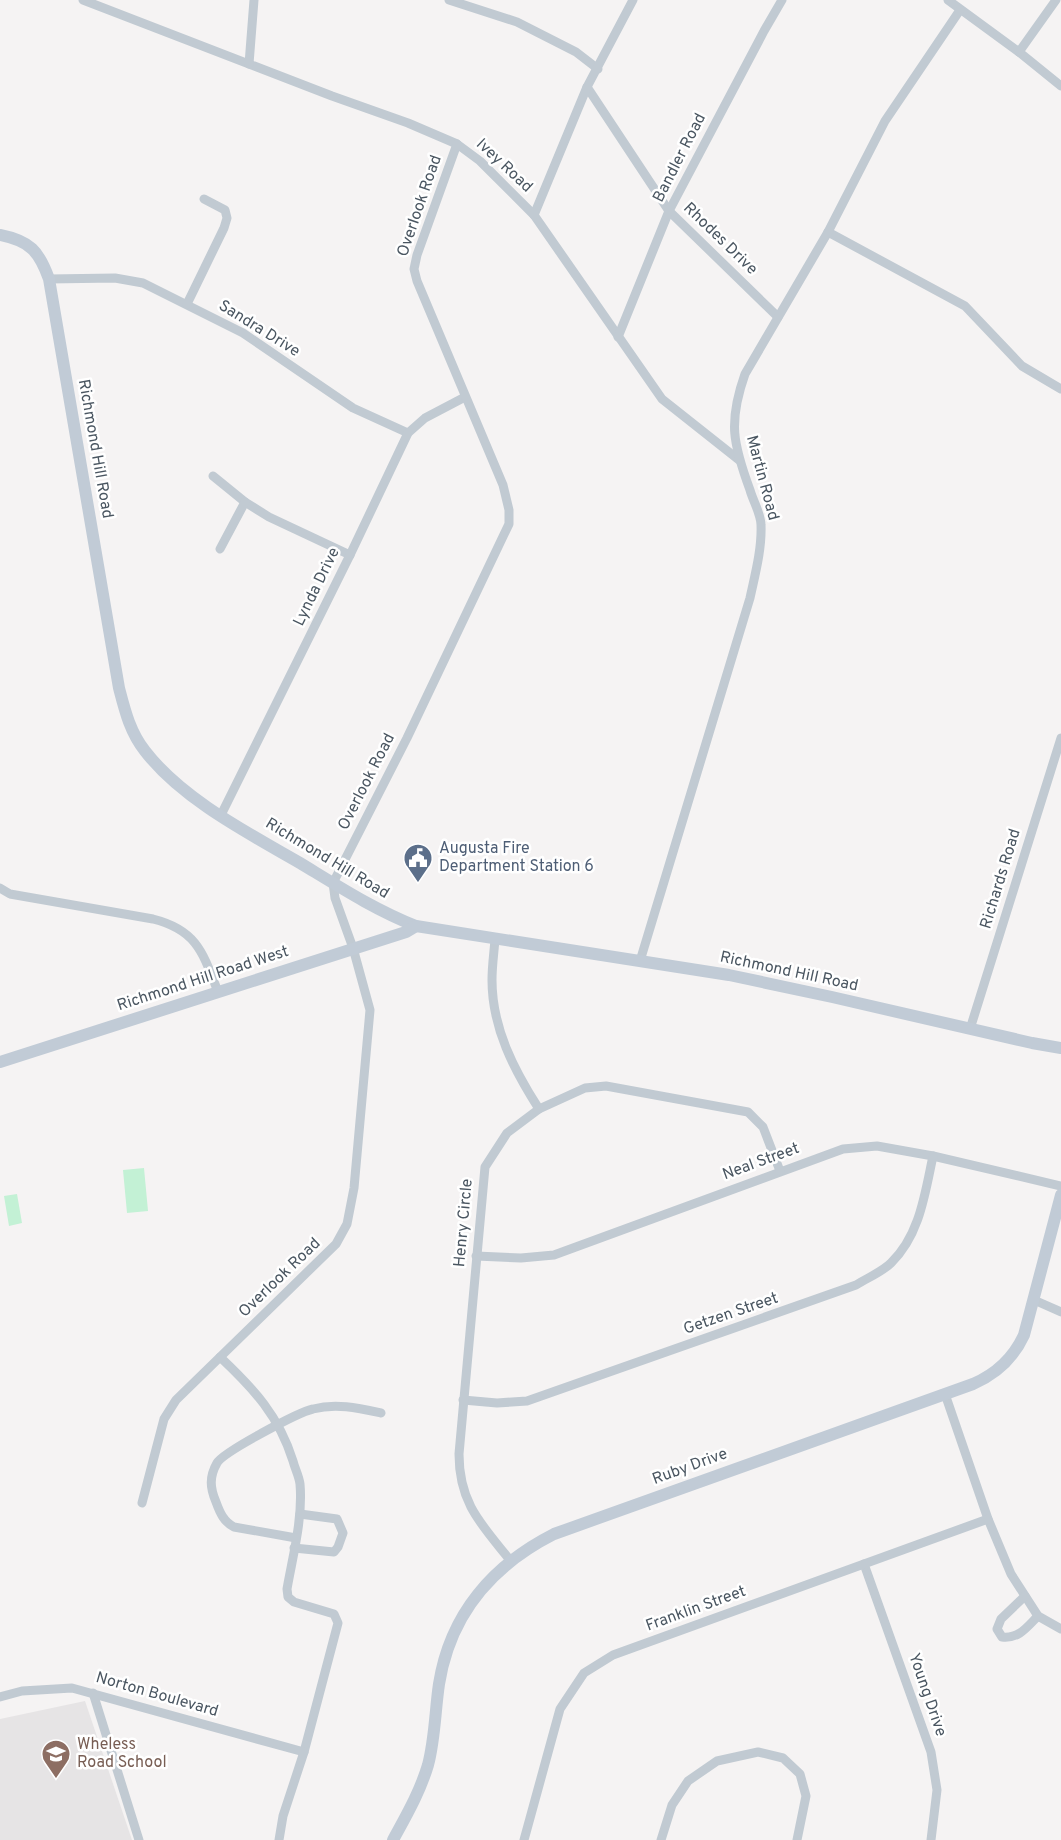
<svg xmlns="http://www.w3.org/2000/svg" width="1061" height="1840" viewBox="0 0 1061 1840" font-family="Overpass,sans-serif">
  <rect width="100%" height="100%" fill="#f5f3f3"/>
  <!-- education -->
  <polygon fill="#e6e4e5" points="85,1701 132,1840 0,1840 0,1719"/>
  <!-- green -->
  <g fill="#c3f1d5">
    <polygon points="144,1168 148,1211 127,1213 123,1170"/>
    <polygon points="17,1194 22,1223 9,1226 4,1196"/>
  </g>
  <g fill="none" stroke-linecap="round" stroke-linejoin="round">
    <!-- street -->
    <g stroke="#c1cad2" stroke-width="9">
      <polyline points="83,0 332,96 408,123 457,144 480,161 534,215 662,399 739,460"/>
      <polyline points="449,0 517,22 576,52 598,69"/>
      <polyline points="948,0 1019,52 1061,86"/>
      <polyline points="1019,52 1056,0"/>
      <polyline points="249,64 254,0"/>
      <polyline points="587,87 669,211 778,317"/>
      <polyline points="534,215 587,87 633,0"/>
      <polyline points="828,232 965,306 1022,366 1061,389"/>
      <polyline points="49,279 115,278 143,283 243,333 353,408 408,433"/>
      <polyline points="187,304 224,228 227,218 225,210 204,199"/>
      <polyline points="618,337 669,211 764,31 782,0"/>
      <polyline points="213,476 245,502 269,517 350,555"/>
      <polyline points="220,549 245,502"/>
      <polyline points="221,815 350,555 408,433 425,418 465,397"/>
      <path d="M0,888l10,6 143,25c44,11 50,34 65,73"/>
      <path d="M495,939c-1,14 -3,27 -3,41 0,48 22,90 47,129"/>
      <path d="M640,961l110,-363c5,-23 12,-49 11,-73 0,-11 -8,-24 -11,-35 -17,-46 -22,-68 -5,-116l83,-142 57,-111 75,-111"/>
      <polyline points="970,1029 1061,738"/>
      <polyline points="476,1256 521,1258 554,1255 843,1149 877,1146 933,1156 1061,1186"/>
      <polyline points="1034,1300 1061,1312"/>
      <path d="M220,1357c34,32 59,59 73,104 2,8 6,15 7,23 3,34 -7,71 -13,105l1,8 6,5 40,12 4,9 -34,129 -21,64 -4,24"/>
      <polyline points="945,1394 988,1519 1011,1574 1038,1616 1061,1629"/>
      <path d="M463,1400l34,3 30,-2 329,-116c11,-7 26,-13 35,-22 29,-28 34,-70 42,-107"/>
      <polyline points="142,1503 164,1419 176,1400 336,1244 347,1224 354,1188 370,1010 353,948 335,898 333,883 407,738 509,524 509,510 503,485 417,281 414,269 417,255 457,144"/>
      <path d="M296,1538l-62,-11c-10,-5 -14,-14 -18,-25 -6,-14 -7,-25 1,-39 6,-11 82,-51 96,-54 23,-6 45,-1 68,4"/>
      <polyline points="294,1548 334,1552 338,1547 343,1533 337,1519 300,1514"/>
      <path d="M510,1560c-29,-36 -51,-57 -51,-106l26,-287 22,-34 32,-24 46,-21 21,-2 142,26 15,15 17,44"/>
      <polyline points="864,1564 931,1752 937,1790 931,1840"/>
      <path d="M1025,1596l-24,23 -4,10 5,8c17,2 25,-10 36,-21"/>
      <polyline points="93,1693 139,1840"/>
      <polyline points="0,1697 22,1691 72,1688 304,1752"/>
      <polyline points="524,1840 560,1709 584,1673 613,1655 988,1519"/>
      <polyline points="661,1840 672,1805 688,1781 717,1761 758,1752 783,1758 800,1774 806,1796 797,1840"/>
    </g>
    <!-- secondary -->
    <g stroke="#c1cbd6" stroke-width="12">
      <path d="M0,235c30,6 39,16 49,44l70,409c6,23 11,44 26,63 37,48 103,82 155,112 38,23 75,47 116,63l313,49 103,22 200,46 29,5"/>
      <polyline points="0,1062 406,932 416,926"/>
      <path d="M393,1840c13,-24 27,-48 35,-75 7,-26 7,-54 11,-81 11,-70 54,-119 115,-150l419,-150c23,-10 40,-25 51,-49l37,-140"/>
    </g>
  </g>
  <!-- icons -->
  <defs>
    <g id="civic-pin" transform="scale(1.5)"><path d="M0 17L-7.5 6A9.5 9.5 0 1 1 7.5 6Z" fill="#5c6f8a" stroke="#fff"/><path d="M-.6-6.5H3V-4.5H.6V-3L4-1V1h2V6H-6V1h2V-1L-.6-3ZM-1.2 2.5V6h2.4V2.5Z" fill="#fff"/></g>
    <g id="school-pin" transform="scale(1.5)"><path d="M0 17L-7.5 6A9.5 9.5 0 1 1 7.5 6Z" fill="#8d6e63" stroke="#fff"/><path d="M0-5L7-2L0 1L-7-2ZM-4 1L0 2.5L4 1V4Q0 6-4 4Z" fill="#fff"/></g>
  </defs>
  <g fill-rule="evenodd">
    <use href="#civic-pin" x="418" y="858"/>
    <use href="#school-pin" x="56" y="1754"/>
  </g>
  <g text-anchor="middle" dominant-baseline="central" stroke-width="5" stroke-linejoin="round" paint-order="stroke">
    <!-- street labels -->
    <g font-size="16" fill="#4a5661" stroke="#fff">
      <text transform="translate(680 158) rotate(-63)">Bandler Road</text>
      <text transform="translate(504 166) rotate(43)">Ivey Road</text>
      <text transform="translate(420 206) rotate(-71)">Overlook Road</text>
      <text transform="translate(720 239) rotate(44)">Rhodes Drive</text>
      <text transform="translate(259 329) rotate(32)">Sandra Drive</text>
      <text transform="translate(95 449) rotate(80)">Richmond Hill Road</text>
      <text transform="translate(762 478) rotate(75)">Martin Road</text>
      <text transform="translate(317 587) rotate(-64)">Lynda Drive</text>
      <text transform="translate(367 782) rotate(-63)">Overlook Road</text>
      <text transform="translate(327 859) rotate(31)">Richmond Hill Road</text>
      <text transform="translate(1001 879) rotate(-73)">Richards Road</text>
      <text transform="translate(789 972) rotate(12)">Richmond Hill Road</text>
      <text transform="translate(203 979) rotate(-18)">Richmond Hill Road West</text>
      <text transform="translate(761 1162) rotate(-20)">Neal Street</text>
      <text transform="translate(464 1223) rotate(-85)">Henry Circle</text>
      <text transform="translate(280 1278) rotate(-44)">Overlook Road</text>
      <text transform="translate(731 1314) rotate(-19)">Getzen Street</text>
      <text transform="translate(690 1467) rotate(-20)">Ruby Drive</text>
      <text transform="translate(696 1609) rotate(-20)">Franklin Street</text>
      <text transform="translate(157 1695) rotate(16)">Norton Boulevard</text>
      <text transform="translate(927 1695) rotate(71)">Young Drive</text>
    </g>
    <!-- service labels -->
    <g font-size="16" fill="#4e5e75" stroke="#fff" text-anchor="start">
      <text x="439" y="849">Augusta Fire<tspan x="439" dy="18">Department Station 6</tspan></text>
    </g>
    <!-- education labels -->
    <g font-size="16" fill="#785e54" stroke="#fff" text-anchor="start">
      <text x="77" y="1745">Wheless<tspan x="77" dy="18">Road School</tspan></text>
    </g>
  </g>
</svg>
